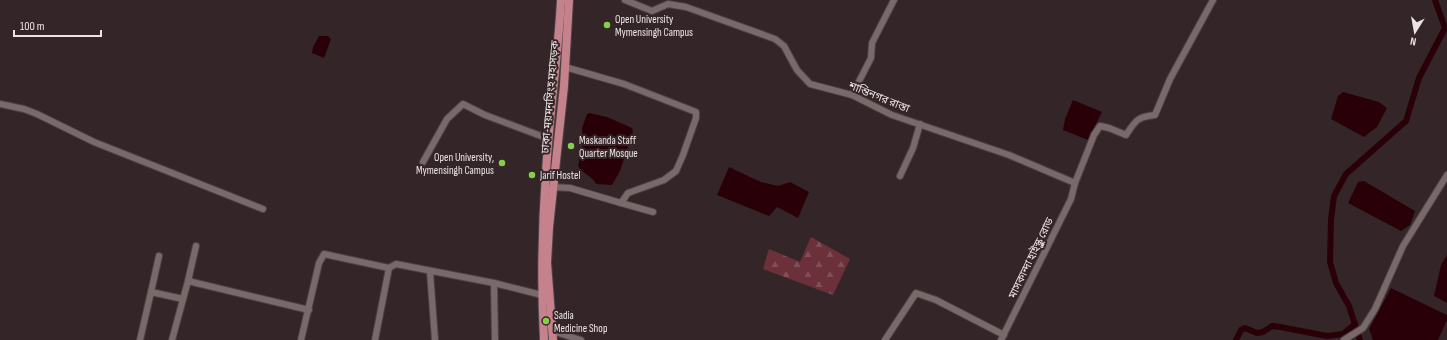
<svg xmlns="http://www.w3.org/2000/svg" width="1447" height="340" viewBox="0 0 1447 340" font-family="'Sofia Sans Condensed','Noto Sans Bengali',sans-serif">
  <defs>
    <pattern id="forest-firs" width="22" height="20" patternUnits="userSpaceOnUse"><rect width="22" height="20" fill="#6c303b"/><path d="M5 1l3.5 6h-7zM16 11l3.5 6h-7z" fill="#814e57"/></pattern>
  </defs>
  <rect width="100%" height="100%" fill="#342628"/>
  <!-- forest -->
  <polygon fill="url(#forest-firs)" points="811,237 850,259 833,295 763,269 769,249 800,262"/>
  <!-- water -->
  <g fill="#290008">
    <polygon points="319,36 328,36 331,39 324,58 312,53 313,47"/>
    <polygon points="1343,92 1379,102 1387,108 1377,127 1364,137 1331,119 1338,96"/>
    <polygon points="1073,100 1102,112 1088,140 1063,130 1065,119"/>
    <path d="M590,113l17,4 25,11 1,4 -13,39 -8,14 -16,-1c-4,-9 -14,-10 -18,-18l5,-23 -1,-15 5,-14z"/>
    <polygon points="729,167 761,182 778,186 790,182 809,192 798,218 777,207 769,216 717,195"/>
    <polygon points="1364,181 1415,211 1410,225 1401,231 1348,203 1358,182"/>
    <polygon points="1447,255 1447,303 1434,296 1441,265"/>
    <polygon points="1391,288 1447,315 1447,320 1438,340 1373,340 1369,329"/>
  </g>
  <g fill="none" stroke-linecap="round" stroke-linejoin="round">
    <!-- canal -->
    <g stroke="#290008" stroke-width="6">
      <polyline points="1236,340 1241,330 1245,328 1257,333 1263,332 1272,326 1280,327 1327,336 1343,334 1355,324"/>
      <polyline points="1360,340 1349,306 1336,283 1330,262 1331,219 1334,196 1346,174 1406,121 1419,78 1445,28 1435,0"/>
    </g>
    <!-- minor casing -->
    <g stroke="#4e4244" stroke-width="8">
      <g id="minor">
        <polyline points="625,0 652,11 668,4 686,7 775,39 784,46 797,70 810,84 852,95 892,115 1009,155 1075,183"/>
        <polyline points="852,95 871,58 872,43 894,0"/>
        <polyline points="0,104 24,109 37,114 94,142 263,209"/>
        <polyline points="423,162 447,119 463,104 485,115 549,139"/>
        <polyline points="900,176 913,148 920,124"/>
        <polyline points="552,187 570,188 621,203 628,193 664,180 676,171 683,155 696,118 696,112 624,84 565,67"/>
        <polyline points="621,203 653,212"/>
        <polyline points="430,272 435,340"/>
        <polyline points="188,281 196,246"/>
        <polyline points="494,283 495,340"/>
        <polyline points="151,292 159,256"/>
        <polyline points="552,331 581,340"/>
        <polyline points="140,340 151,292 183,299"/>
        <polyline points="172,340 188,281 309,310"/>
        <polyline points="301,340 319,263 324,254 389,268 396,264 494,283 542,295"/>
        <polyline points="375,340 389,268"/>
        <polyline points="885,340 916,293 936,300 1004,335"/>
        <path d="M1001,340l70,-141 4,-16 19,-48 6,-9 9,2 17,7c10,-15 11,-18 29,-20l15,-36 43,-79"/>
        <polyline points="1344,340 1363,328 1375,309 1403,246 1447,175"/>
      </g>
    </g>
    <!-- major casing -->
    <g stroke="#4e4244" stroke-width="10">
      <g id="major">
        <path d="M544,340c-3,-56 -2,-111 2,-167 3,-58 12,-115 15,-173"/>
        <polyline points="553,340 547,263 549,227 564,86 569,0"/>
      </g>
    </g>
    <!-- minor -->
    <use href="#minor" stroke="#79696b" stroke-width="6"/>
    <!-- major -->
    <use href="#major" stroke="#c5828c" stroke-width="8"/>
  </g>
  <!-- markers -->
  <g fill="#87cf4b" stroke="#342628" stroke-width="1.5">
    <circle cx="607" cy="25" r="4"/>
    <circle cx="571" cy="146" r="4"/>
    <circle cx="502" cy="163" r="4"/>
    <circle cx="532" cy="175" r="4"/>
    <circle cx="546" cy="321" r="4"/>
  </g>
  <g text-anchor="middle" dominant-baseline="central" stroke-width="4" stroke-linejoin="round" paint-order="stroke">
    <!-- poi labels -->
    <g font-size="11" fill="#ede3e4" stroke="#342628" text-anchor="start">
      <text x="615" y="19">Open University<tspan x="615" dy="13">Mymensingh Campus</tspan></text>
      <text x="579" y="140">Maskanda Staff<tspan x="579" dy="13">Quarter Mosque</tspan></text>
      <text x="494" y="157" text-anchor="end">Open University,<tspan x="494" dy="13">Mymensingh Campus</tspan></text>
      <text x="540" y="175">Jarif Hostel</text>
      <text x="554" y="315">Sadia<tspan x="554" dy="13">Medicine Shop</tspan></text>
    </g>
    <!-- street labels -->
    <g font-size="11" fill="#ede3e4" stroke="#342628">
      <text transform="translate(550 97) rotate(-85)">ঢাকা-ময়মনসিংহ মহাসড়ক</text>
      <text transform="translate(879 97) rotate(22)">শান্তিনগর রাস্তা</text>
      <text transform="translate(1031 258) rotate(-64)">মাসকান্দা হাইস্কুল রোড</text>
    </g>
  </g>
  <!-- north arrow -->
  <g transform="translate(1415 32) rotate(191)" stroke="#342628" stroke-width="3" paint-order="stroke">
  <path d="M0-3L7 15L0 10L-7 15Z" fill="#ede3e4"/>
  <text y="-6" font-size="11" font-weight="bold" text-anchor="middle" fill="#ede3e4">N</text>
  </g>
  <!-- scale -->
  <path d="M14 30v6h87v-6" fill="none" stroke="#ede3e4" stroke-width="2"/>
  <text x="20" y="30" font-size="12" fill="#ede3e4" stroke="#342628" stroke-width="3" paint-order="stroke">100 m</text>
</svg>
